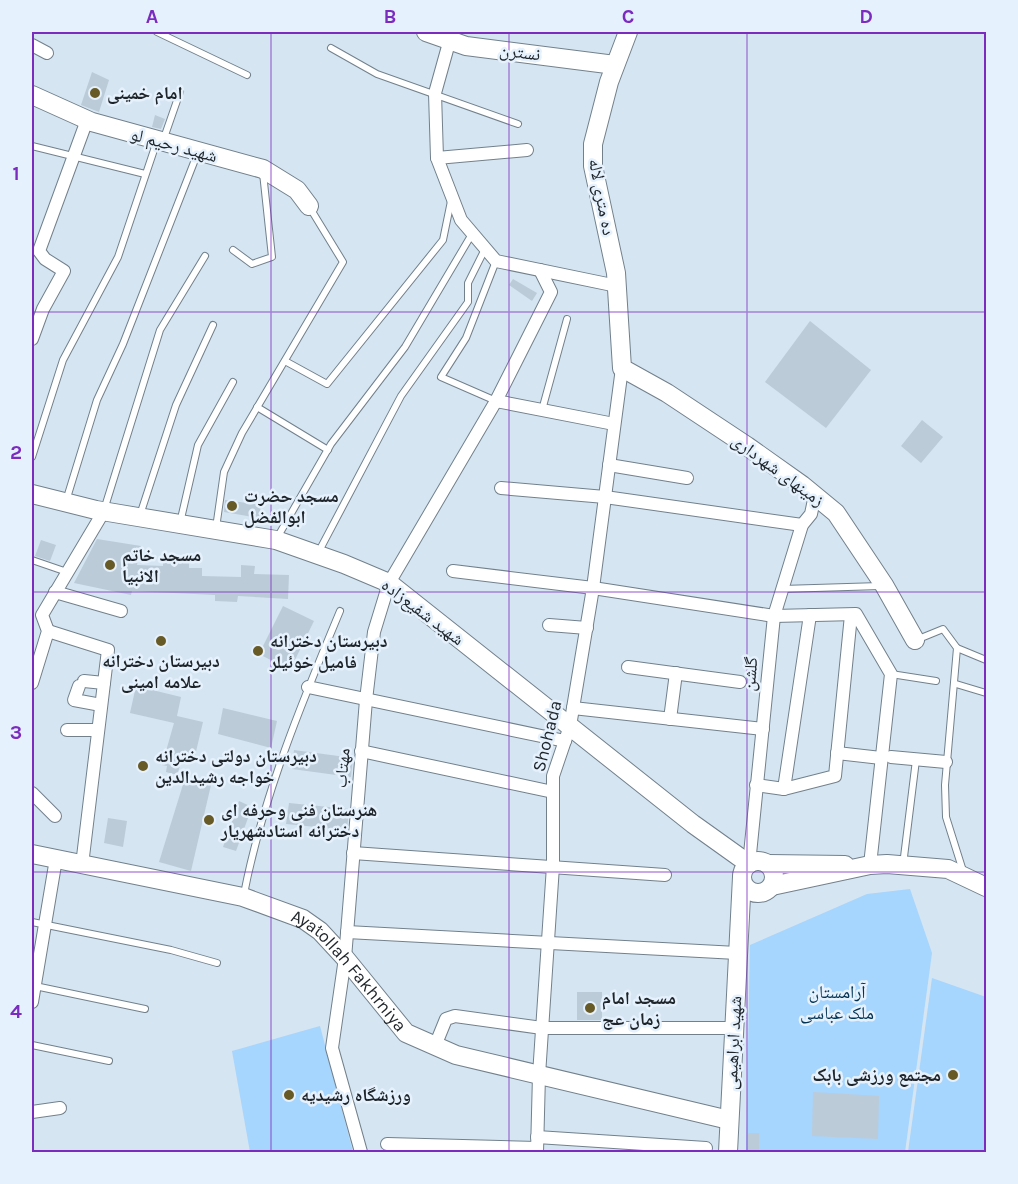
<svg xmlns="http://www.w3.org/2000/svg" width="1018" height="1184" viewBox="0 0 1018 1184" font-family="Karla,'Noto Naskh Arabic',sans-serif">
  <rect width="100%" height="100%" fill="#d5e5f2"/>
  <!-- green -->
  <g fill="#a6d5fe">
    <polygon points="910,889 932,953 905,1152 746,1152 750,945 867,894"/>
    <polygon points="932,978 986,997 986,1152 908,1152"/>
    <polygon points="320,1026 353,1152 250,1152 232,1051"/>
  </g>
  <!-- building -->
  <g fill="#bccbd8">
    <polygon points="92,72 109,80 99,112 81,105"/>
    <polygon points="155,115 165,119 161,129 152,127"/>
    <polygon points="513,279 537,293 532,301 509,285"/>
    <polygon points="810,321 871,370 826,428 765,382"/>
    <polygon points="922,420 943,437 921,463 901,446"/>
    <polygon points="225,500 261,505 259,518 224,512"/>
    <polygon points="97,539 141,546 137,565 163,566 163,556 189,557 189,568 202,568 202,576 241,577 241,565 255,566 254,574 289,575 288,599 238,596 237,602 215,601 215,595 132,591 131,595 74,583"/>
    <polygon points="41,540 56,545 50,561 35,556"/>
    <polygon points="283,606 314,621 290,670 259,654"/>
    <polygon points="136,686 181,697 177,716 203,722 194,760 183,757 177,775 166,772 167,766 162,765 174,723 130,713"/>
    <polygon points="223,708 277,721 271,748 218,734"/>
    <polygon points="294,750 353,758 351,777 292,769"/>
    <polygon points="185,778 211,785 191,871 159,862"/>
    <polygon points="239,801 252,807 236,851 223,847"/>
    <polygon points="289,803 349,809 347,830 286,824"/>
    <polygon points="108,818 127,821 123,847 104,843"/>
    <rect x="577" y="992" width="25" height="28"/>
    <polygon points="813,1092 879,1096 878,1139 812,1136"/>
    <polygon points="748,1133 759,1133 759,1152 747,1152"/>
  </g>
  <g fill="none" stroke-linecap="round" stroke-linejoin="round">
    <!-- lane casing -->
    <g stroke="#72808c" stroke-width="8">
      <g id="lane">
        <polyline points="157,32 247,75"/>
        <polyline points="331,48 377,74 518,124"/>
        <polyline points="164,138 180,92"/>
        <polyline points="32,146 145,174"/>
        <polyline points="233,250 252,264 272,257 263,173"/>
        <polyline points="285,361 327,384 443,240 451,201"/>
        <polyline points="496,401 441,377 466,338 496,261"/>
        <polyline points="257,407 328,450"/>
        <polyline points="542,410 567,319"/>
        <polyline points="32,457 63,360 118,257 157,141"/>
        <polyline points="66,501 97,400 123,344 198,152"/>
        <polyline points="104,510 160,330 205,256"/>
        <polyline points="140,515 176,405 213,325"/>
        <polyline points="180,523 198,445 233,382"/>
        <polyline points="216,528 224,472 242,433 343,262 310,208"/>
        <polyline points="277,538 331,444 405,347 472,234"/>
        <polyline points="318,553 401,396 468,302 468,283 485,249"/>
        <polyline points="32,560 67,572"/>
        <polyline points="782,589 880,586"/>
        <polyline points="916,640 943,629 957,648 945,785 946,817 963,871"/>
        <polyline points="957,648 986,660"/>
        <polyline points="891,674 936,681"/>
        <polyline points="956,684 986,693"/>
        <polyline points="903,865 916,760"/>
        <path d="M244,894c19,-98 58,-192 96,-283"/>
        <polyline points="32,922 171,950 217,963"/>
        <polyline points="35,986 145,1009"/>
        <polyline points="32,1045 109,1061"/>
      </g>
    </g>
    <!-- street casing -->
    <g stroke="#72808c" stroke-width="14">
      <g id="street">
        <polyline points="452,32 435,93 437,158 461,220 496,261 617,286"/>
        <polyline points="32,45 47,53"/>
        <polyline points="437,158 527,150"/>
        <polyline points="32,339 43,309 64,271 45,259 39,251 87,120"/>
        <polyline points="496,401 614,424"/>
        <polyline points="609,465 687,478"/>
        <polyline points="501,488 605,497 802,525"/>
        <polyline points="453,571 593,588 774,616 856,614 891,674 870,865"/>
        <polyline points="55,592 121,611"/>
        <polyline points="549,625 587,628"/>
        <polyline points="48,631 108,650 82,865"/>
        <polyline points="628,667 740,682"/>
        <polyline points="84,681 104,683"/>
        <polyline points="32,683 48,631 42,615 104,511"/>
        <polyline points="79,686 74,700 101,705"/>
        <polyline points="308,687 565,741"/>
        <polyline points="573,708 763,729"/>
        <polyline points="670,719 676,673"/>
        <polyline points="67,730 98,730"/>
        <polyline points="361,751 553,792"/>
        <polyline points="837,753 881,758"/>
        <polyline points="891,757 946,762"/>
        <polyline points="756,785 784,789 810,615"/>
        <polyline points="784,789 835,776 851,615"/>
        <polyline points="32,793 55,816"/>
        <polyline points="353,853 665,875"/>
        <polyline points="749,864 774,616 802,525 811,514 815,495"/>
        <polyline points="347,932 737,953"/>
        <polyline points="32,1002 56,859"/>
        <polyline points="435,1046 446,1019 455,1016 542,1028 733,1028"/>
        <polyline points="32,1112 60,1108"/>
        <polyline points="537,1137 706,1148"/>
        <polyline points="387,1144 537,1148"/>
        <polyline points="361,1152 332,1048 345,958 366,700 374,632 389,583 496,401 551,292 540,270"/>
        <polyline points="537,1152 539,1075 553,866 553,776 570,726 593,588 622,368"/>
      </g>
    </g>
    <!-- secondary casing -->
    <g stroke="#72808c" stroke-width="20">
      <g id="secondary">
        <polyline points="426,32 466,46 615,65"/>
        <polyline points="628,32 609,82 593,144 593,166 616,273 622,368 667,393 747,446 802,485 836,513 884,585 915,640"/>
        <polyline points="32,95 92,122 263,169 297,190 309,206"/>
        <polyline points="32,494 96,510 276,540 344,564 389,583 693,824 749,864"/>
        <path id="s1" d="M32,854l211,43 60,22 17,12 25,27 61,75 50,22 273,65"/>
        <circle cx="758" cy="877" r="16"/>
        <polyline points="768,864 845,865"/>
        <polyline points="772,886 870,865 887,864 948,869 986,887"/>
        <polyline points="728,1152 742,877"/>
      </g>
    </g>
    <!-- lane -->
    <use href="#lane" stroke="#fff" stroke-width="6"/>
    <!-- street -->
    <use href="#street" stroke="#fff" stroke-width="12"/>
    <!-- secondary -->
    <use href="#secondary" stroke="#fff" stroke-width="18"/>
  </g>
  <!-- grid -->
  <path fill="none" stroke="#7b2cbf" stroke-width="1.5" stroke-opacity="0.55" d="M271,32v1120M509,32v1120M747,32v1120M32,312h954M32,592h954M32,872h954"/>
  <!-- markers -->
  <g fill="#675a27" stroke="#e5f1fc" stroke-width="2">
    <circle cx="95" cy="93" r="6"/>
    <circle cx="232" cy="506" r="6"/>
    <circle cx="110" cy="565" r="6"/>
    <circle cx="161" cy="641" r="6"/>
    <circle cx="258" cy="651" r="6"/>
    <circle cx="143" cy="766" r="6"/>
    <circle cx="209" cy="820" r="6"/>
    <circle cx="590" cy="1008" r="6"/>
    <circle cx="953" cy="1075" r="6"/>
    <circle cx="289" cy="1095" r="6"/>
  </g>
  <g text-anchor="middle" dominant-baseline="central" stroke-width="5" stroke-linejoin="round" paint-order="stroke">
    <!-- street labels -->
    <g font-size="18" fill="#1e2429" stroke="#e5f1fc">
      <text transform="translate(520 52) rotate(7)">نسترن</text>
      <text transform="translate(174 145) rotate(15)">شهید رحیم لو</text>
      <text transform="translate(602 197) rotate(79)">ده متری لاله</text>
      <text transform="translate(778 470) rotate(36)">زمینهای شهرداری</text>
      <text transform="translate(423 612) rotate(37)">شهید شفیع‌زاده</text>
      <text transform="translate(750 674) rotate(-85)">گلشن</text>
      <text transform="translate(547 736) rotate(-76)">Shohada</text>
      <text transform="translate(342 768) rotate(-85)">مهتاب</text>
      <text stroke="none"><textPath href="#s1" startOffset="348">Ayatollah Fakhrniya</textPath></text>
      <text transform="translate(733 1043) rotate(-87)">شهید ابراهیمی</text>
    </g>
    <!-- poi labels -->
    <g font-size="18" font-weight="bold" fill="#1e2429" stroke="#e5f1fc" text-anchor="start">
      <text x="107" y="93">امام خمینی</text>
      <text x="244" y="496">مسجد حضرت<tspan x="244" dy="21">ابوالفضل</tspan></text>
      <text x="122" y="555">مسجد خاتم<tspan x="122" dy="21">الانبیا</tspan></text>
      <text x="270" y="641">دبیرستان دخترانه<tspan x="270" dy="21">فامیل خوئیلر</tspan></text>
      <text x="161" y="661" text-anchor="middle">دبیرستان دخترانه<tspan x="161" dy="21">علامه امینی</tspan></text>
      <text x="155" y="756">دبیرستان دولتی دخترانه<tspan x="155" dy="21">خواجه رشیدالدین</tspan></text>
      <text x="221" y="810">هنرستان فنی وحرفه ای<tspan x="221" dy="21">دخترانه استادشهریار</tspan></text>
      <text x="602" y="998">مسجد امام<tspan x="602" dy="21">زمان عج</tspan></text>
      <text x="941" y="1075" text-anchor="end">مجتمع ورزشی بابک</text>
      <text x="301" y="1095">ورزشگاه رشیدیه</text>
    </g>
    <!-- park labels -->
    <g font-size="18" fill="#003253" stroke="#e5f1fc">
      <text x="837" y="992">آرامستان<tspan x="837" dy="21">ملک عباسی</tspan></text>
    </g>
  </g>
  <!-- border -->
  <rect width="1018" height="1184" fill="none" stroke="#e5f1fc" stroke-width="66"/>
  <rect x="33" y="33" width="952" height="1118" fill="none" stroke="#7b2cbf" stroke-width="2"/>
  <g font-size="20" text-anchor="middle" font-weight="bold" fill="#7b2cbf">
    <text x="152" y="23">A</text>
    <text x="390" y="23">B</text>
    <text x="628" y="23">C</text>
    <text x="866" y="23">D</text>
    <text x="16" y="180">1</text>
    <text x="16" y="459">2</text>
    <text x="16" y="739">3</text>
    <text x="16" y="1018">4</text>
  </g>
</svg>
